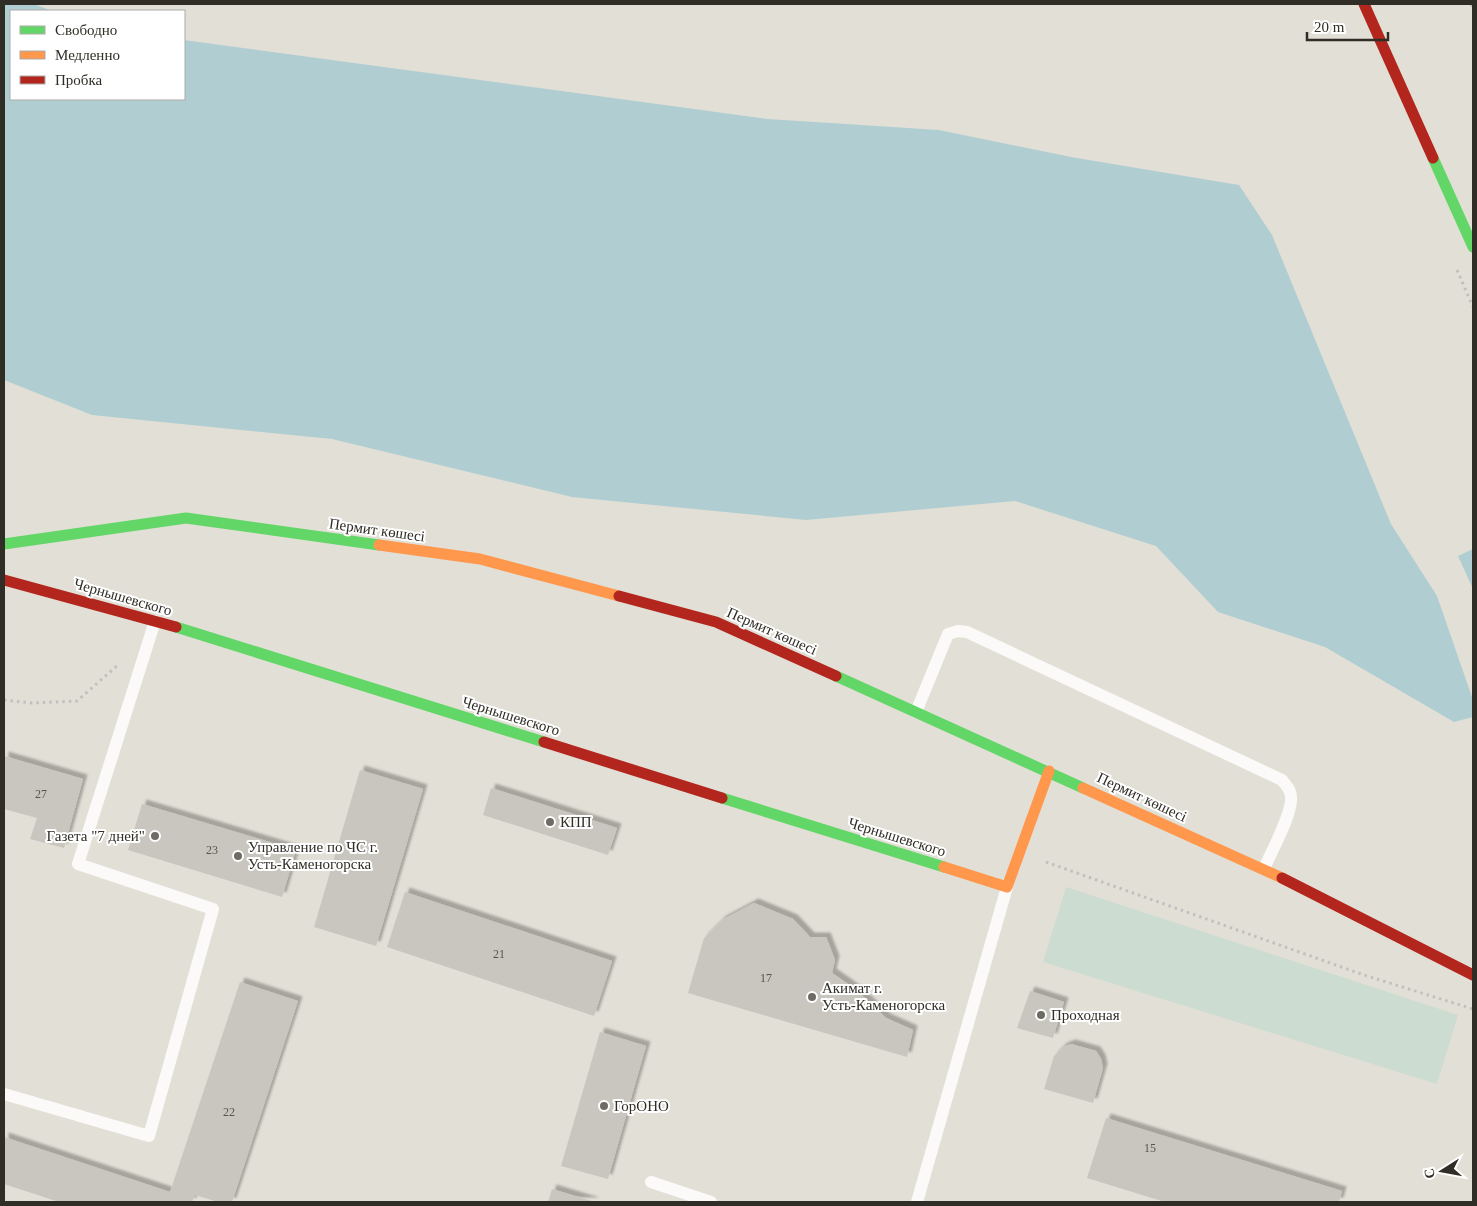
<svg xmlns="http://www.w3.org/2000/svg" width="1477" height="1206" viewBox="0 0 1477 1206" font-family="Georgia,serif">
  <defs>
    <filter id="shadow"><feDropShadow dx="4.5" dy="-4.5" stdDeviation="1" flood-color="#0004"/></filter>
  </defs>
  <rect width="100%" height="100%" fill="#e2dfd6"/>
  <!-- green -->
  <polygon fill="#cddcd0" points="1066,887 1458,1015 1437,1084 1043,962"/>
  <!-- water -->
  <g fill="#b0ced2">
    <polygon points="4,4 34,4 52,11 11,11 11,99 184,99 184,40 768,119 939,130 1071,157 1239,185 1272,235 1391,524 1437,596 1473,700 1473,717 1454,722 1325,647 1218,612 1156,546 1015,501 806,520 572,497 332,439 92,415 4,380"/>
    <polygon points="1473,549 1473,589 1458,556"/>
  </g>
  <!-- building -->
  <g fill="#c8c6bf" filter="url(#shadow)">
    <polygon points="4,756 83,779 64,848 30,839 37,818 4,809"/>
    <polygon points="360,770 423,789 376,946 314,927"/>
    <polygon points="491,788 617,828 608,855 483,815"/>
    <polygon points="142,804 296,850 282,897 128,850"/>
    <polygon points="405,892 612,961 594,1016 387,947"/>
    <polygon points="754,903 793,919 810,937 826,937 835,960 832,973 855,989 886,1018 913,1030 907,1057 688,993 704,938 722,920"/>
    <polygon points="240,982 298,1001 232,1202 218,1202 195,1195 192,1202 59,1202 4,1184 4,1137 170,1192"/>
    <polygon points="1030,991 1064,1002 1053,1038 1017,1028"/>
    <polygon points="600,1032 646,1046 608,1179 561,1166"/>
    <polygon points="1071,1044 1096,1051 1101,1059 1103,1068 1093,1103 1044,1089 1054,1056 1063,1047"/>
    <polygon points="1106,1118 1342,1191 1339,1202 1165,1202 1087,1178"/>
    <polygon points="552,1189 595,1202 548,1202"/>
  </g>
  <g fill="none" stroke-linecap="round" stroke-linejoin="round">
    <!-- path -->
    <g stroke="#c1c0be" stroke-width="3" stroke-dasharray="2.5 4" stroke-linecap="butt">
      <polyline points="1471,4 1473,8"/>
      <polyline points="1457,270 1473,307"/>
      <polyline points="4,700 32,703 77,701 119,664"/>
      <polyline points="1046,862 1364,975 1473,1009"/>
    </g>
    <!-- lane -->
    <g stroke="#fbfaf9" stroke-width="12">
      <path d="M916,712l32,-78 10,-3 9,1 315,148c4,5 9,10 9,17 2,16 -20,55 -27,72"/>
      <polyline points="4,1094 149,1136 213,909 78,864 155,621"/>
      <polyline points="651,1182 711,1202"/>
      <polyline points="917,1202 1007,887"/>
    </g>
    <!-- fast -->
    <g stroke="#63d668" stroke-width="11">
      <polyline points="1433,158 1473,247"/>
      <polyline points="4,544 186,518 379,545"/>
      <polyline points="176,627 544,742"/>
      <polyline points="836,676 1083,788"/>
      <polyline points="722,798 944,867"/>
    </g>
    <!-- slow -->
    <g stroke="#ff974d" stroke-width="11">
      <polyline points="379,545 480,559 619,596"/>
      <polyline points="1083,788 1282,878"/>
      <polyline points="944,867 1007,887 1049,771"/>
    </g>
    <!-- jam -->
    <g stroke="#b3261e" stroke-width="11">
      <polyline points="1364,4 1433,158"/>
      <polyline points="4,580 176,627"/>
      <polyline points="619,596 716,622 836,676"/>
      <polyline points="544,742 722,798"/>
      <polyline points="1282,878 1473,975"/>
    </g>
  </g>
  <!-- markers -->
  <g fill="#6e6b64" stroke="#fff" stroke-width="2">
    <circle cx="550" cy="822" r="5"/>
    <circle cx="155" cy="836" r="5"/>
    <circle cx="238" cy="856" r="5"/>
    <circle cx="812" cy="997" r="5"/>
    <circle cx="1041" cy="1015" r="5"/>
    <circle cx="604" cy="1106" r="5"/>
  </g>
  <g text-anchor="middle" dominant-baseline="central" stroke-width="4" stroke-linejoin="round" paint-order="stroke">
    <!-- number labels -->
    <g font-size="12" fill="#57554e">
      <text x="41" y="794">27</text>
      <text x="212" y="850">23</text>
      <text x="499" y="954">21</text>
      <text x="766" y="978">17</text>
      <text x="229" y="1112">22</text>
      <text x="1150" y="1148">15</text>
    </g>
    <!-- street labels -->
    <g font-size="15" fill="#2f2d26" stroke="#fff">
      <text transform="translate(377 530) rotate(8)">Пермит көшесі</text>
      <text transform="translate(123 597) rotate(16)">Чернышевского</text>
      <text transform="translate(772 631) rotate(24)">Пермит көшесі</text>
      <text transform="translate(511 716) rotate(17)">Чернышевского</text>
      <text transform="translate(1142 797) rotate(25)">Пермит көшесі</text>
      <text transform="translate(897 837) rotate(17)">Чернышевского</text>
    </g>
    <!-- poi labels -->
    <g font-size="15" fill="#2f2d26" stroke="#fff" text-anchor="start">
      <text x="560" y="822">КПП</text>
      <text x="145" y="836" text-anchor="end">Газета "7 дней"</text>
      <text x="248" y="847">Управление по ЧС г.<tspan x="248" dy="17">Усть-Каменогорска</tspan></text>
      <text x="822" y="988">Акимат г.<tspan x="822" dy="17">Усть-Каменогорска</tspan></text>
      <text x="1051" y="1015">Проходная</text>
      <text x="614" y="1106">ГорОНО</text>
    </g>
  </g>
  <!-- border -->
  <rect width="1477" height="1206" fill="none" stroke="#2f2d26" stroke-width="10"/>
  <!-- legend -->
  <rect x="10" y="10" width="175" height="90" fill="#ffffff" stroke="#acaba8"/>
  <rect x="20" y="26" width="25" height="8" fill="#63d668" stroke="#acaba8"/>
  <text x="55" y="35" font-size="15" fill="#2f2d26">Свободно</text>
  <rect x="20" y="51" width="25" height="8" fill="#ff974d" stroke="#acaba8"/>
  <text x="55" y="60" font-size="15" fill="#2f2d26">Медленно</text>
  <rect x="20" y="76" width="25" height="8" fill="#b3261e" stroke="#acaba8"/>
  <text x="55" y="85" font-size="15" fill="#2f2d26">Пробка</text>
  <!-- north arrow -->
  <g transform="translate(1442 1171) rotate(259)" stroke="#ffffff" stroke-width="4" paint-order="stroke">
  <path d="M0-4L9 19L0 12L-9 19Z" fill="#2f2d26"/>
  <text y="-8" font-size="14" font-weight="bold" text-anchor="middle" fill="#2f2d26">С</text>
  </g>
  <!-- scale -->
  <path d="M1307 32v8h81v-8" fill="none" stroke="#2f2d26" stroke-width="2.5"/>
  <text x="1314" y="32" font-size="15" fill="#2f2d26" stroke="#ffffff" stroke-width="4" paint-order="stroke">20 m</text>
</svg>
